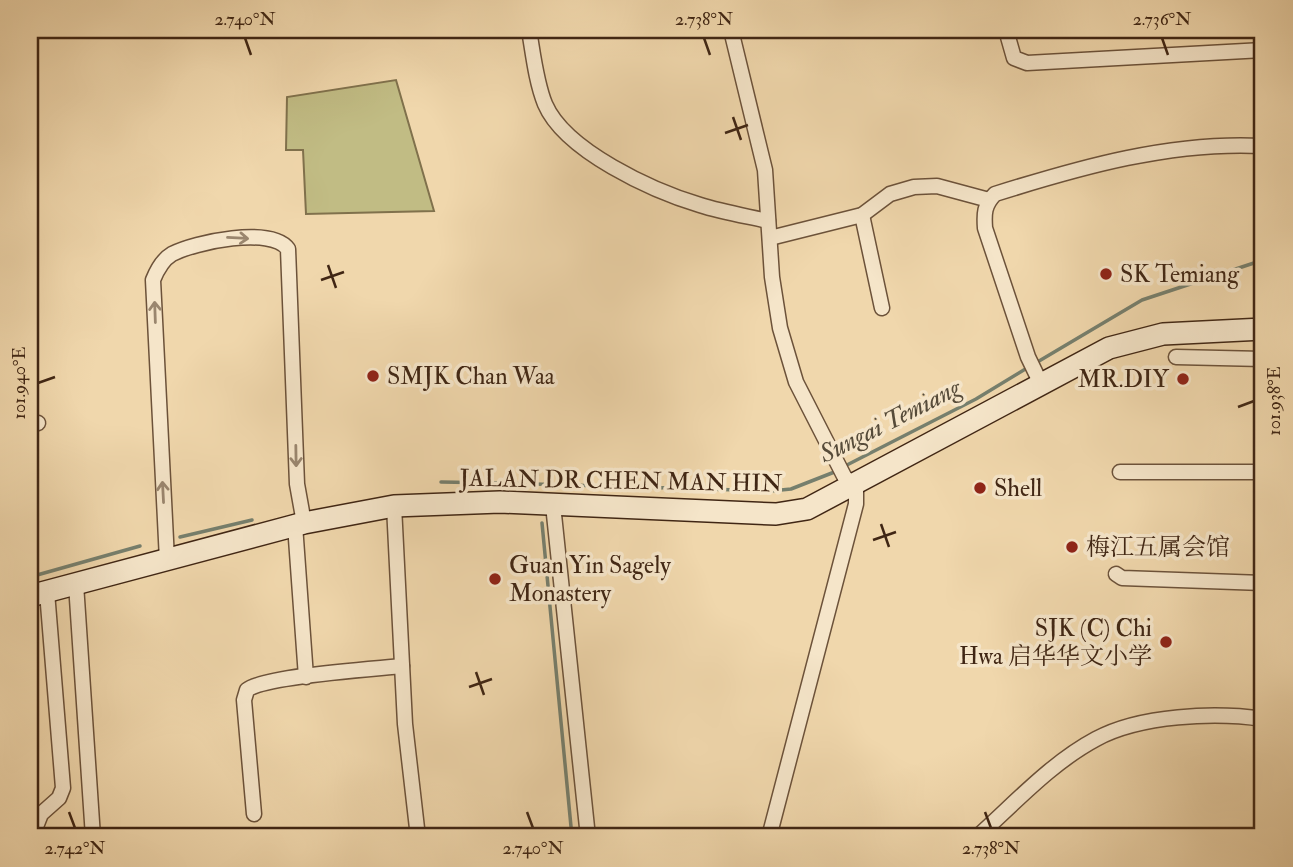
<svg xmlns="http://www.w3.org/2000/svg" width="1293" height="867" viewBox="0 0 1293 867" font-family="'IM FELL Double Pica','Noto Serif SC',serif">
  <rect width="100%" height="100%" fill="#f0d7ac"/>
  <filter id="stains"><feTurbulence type="fractalNoise" baseFrequency=".00286" numOctaves="4"/><feColorMatrix values="0 0 0 0 .2 0 0 0 0 .09 0 0 0 0 .02 0 0 0 .5 -.17"/></filter>
  <radialGradient id="worn" r=".72"><stop offset=".6" stop-color="#630" stop-opacity="0"/><stop offset="1" stop-color="#630" stop-opacity=".3"/></radialGradient>
  <!-- green -->
  <polygon fill="#c1bc84" stroke="#80714c" stroke-width="2" points="396,80 434,211 306,214 303,150 286,150 287,97"/>
  <g fill="none" stroke-linecap="round" stroke-linejoin="round">
    <!-- stream -->
    <g stroke="#767f6d" stroke-width="3.5">
      <polyline points="1034,364 1142,300 1263,260"/>
      <polyline points="843,467 976,399 1027,368"/>
      <polyline points="441,482 497,483"/>
      <polyline points="503,483 771,491 791,489 837,471"/>
      <polyline points="542,523 572,837"/>
      <polyline points="180,537 252,520"/>
      <polyline points="30,577 140,546"/>
    </g>
    <!-- street casing -->
    <g stroke="#6c523a" stroke-width="17">
      <g id="street">
        <path d="M529,30c4,23 7,52 16,74 20,47 108,87 155,101 22,7 46,11 68,16"/>
        <polyline points="731,30 765,170 772,277 780,328 796,382 844,476 856,490 856,504 769,837"/>
        <polyline points="1006,30 1014,58 1027,63 1263,50"/>
        <polyline points="862,215 882,308"/>
        <polyline points="770,238 862,215 890,194 914,187 937,186 989,200"/>
        <polyline points="1176,357 1263,359"/>
        <path d="M1041,384l-13,-27 -43,-129c-1,-14 -1,-23 10,-34 86,-27 177,-53 268,-48"/>
        <polyline points="30,425 38,423"/>
        <polyline points="1120,472 1263,472"/>
        <polyline points="553,505 588,837"/>
        <polyline points="394,506 405,724 418,837"/>
        <polyline points="295,525 306,677"/>
        <path d="M167,560l-14,-280c4,-10 9,-20 19,-26 23,-12 99,-28 116,-5l9,235 7,39"/>
        <polyline points="1116,574 1122,578 1263,583"/>
        <polyline points="76,584 93,837"/>
        <path d="M254,814l-10,-114 3,-10c17,-14 127,-21 155,-24"/>
        <polyline points="32,837 41,814 59,798 63,788 47,592"/>
        <path d="M977,837c37,-33 74,-74 119,-98 44,-24 119,-27 167,-20"/>
      </g>
    </g>
    <!-- secondary casing -->
    <g stroke="#402614" stroke-width="24">
      <polyline id="secondary" points="30,596 304,523 394,506 500,502 776,514 807,509 1109,348 1163,334 1263,329"/>
    </g>
    <!-- street -->
    <use href="#street" stroke="#f5e5c9" stroke-width="14"/>
    <!-- secondary -->
    <use href="#secondary" stroke="#f5e5c9" stroke-width="21"/>
  </g>
  <!-- one-way arrows -->
  <defs><path id="oneway-shaft" d="M-6 0H5M1.5-3L5.5 0L1.5 3" fill="none" stroke-width="1.6" stroke-linecap="round" stroke-linejoin="round" transform="scale(1.75)"/></defs>
  <g stroke="#9a866e">
    <use href="#oneway-shaft" transform="translate(238 238) rotate(3)"/>
    <use href="#oneway-shaft" transform="translate(155 312) rotate(-92)"/>
    <use href="#oneway-shaft" transform="translate(296 456) rotate(89)"/>
    <use href="#oneway-shaft" transform="translate(163 492) rotate(-93)"/>
  </g>
  <!-- ticks -->
  <path fill="none" stroke="#402614" stroke-width="2.5" d="M245,38l6,17M704,38l6,17M1162,38l6,17M733,117l8,23M725,133l23,-8M328,265l8,23M321,280l23,-8M38,383l17,-6M1238,407l16,-6M881,524l8,23M873,540l23,-8M476,672l8,23M469,687l23,-8M69,812l6,16M527,812l6,16M985,812l6,16"/>
  <!-- markers -->
  <g fill="#8f2418" stroke="#f5e5c9" stroke-width="2.5">
    <circle cx="1106" cy="274" r="7"/>
    <circle cx="373" cy="376" r="7"/>
    <circle cx="1183" cy="379" r="7"/>
    <circle cx="980" cy="488" r="7"/>
    <circle cx="1072" cy="547" r="7"/>
    <circle cx="495" cy="579" r="7"/>
    <circle cx="1166" cy="642" r="7"/>
  </g>
  <g text-anchor="middle" dominant-baseline="central" stroke-width="7" stroke-linejoin="round" paint-order="stroke">
    <!-- poi labels -->
    <g font-size="24" fill="#402614" stroke="#f5e5c9" text-anchor="start">
      <text x="1120" y="274">SK Temiang</text>
      <text x="387" y="376">SMJK Chan Waa</text>
      <text x="1169" y="379" text-anchor="end">MR.DIY</text>
      <text x="994" y="488">Shell</text>
      <text x="1086" y="547">梅江五属会馆</text>
      <text x="509" y="565">Guan Yin Sagely<tspan x="509" dy="28">Monastery</tspan></text>
      <text x="1152" y="628" text-anchor="end">SJK (C) Chi<tspan x="1152" dy="28">Hwa 启华华文小学</tspan></text>
    </g>
    <!-- street labels -->
    <g font-size="24" fill="#402614" stroke="#f5e5c9">
      <text transform="translate(621 481) rotate(1)">JALAN DR CHEN MAN HIN</text>
    </g>
    <!-- water labels -->
    <g font-size="26" font-style="italic" fill="#564b39" stroke="#f5e5c9">
      <text transform="translate(890 421) rotate(-27)">Sungai Temiang</text>
    </g>
  </g>
  <!-- margin -->
  <rect width="1293" height="867" fill="none" stroke="#f0d7ac" stroke-width="77"/>
  <rect x="38" y="38" width="1216" height="790" fill="none" stroke="#402614" stroke-width="2.5"/>
  <g font-size="18" text-anchor="middle" fill="#402614">
    <text x="245" y="25">2.740°N</text>
    <text x="704" y="25">2.738°N</text>
    <text x="1162" y="25">2.736°N</text>
    <text transform="translate(19 383) rotate(-90)" y="6">101.940°E</text>
    <text transform="translate(1274 401) rotate(-90)" y="6">101.938°E</text>
    <text x="75" y="854">2.742°N</text>
    <text x="533" y="854">2.740°N</text>
    <text x="991" y="854">2.738°N</text>
  </g>
  <rect width="100%" height="100%" filter="url(#stains)"/>
  <rect width="100%" height="100%" fill="url(#worn)"/>
</svg>
